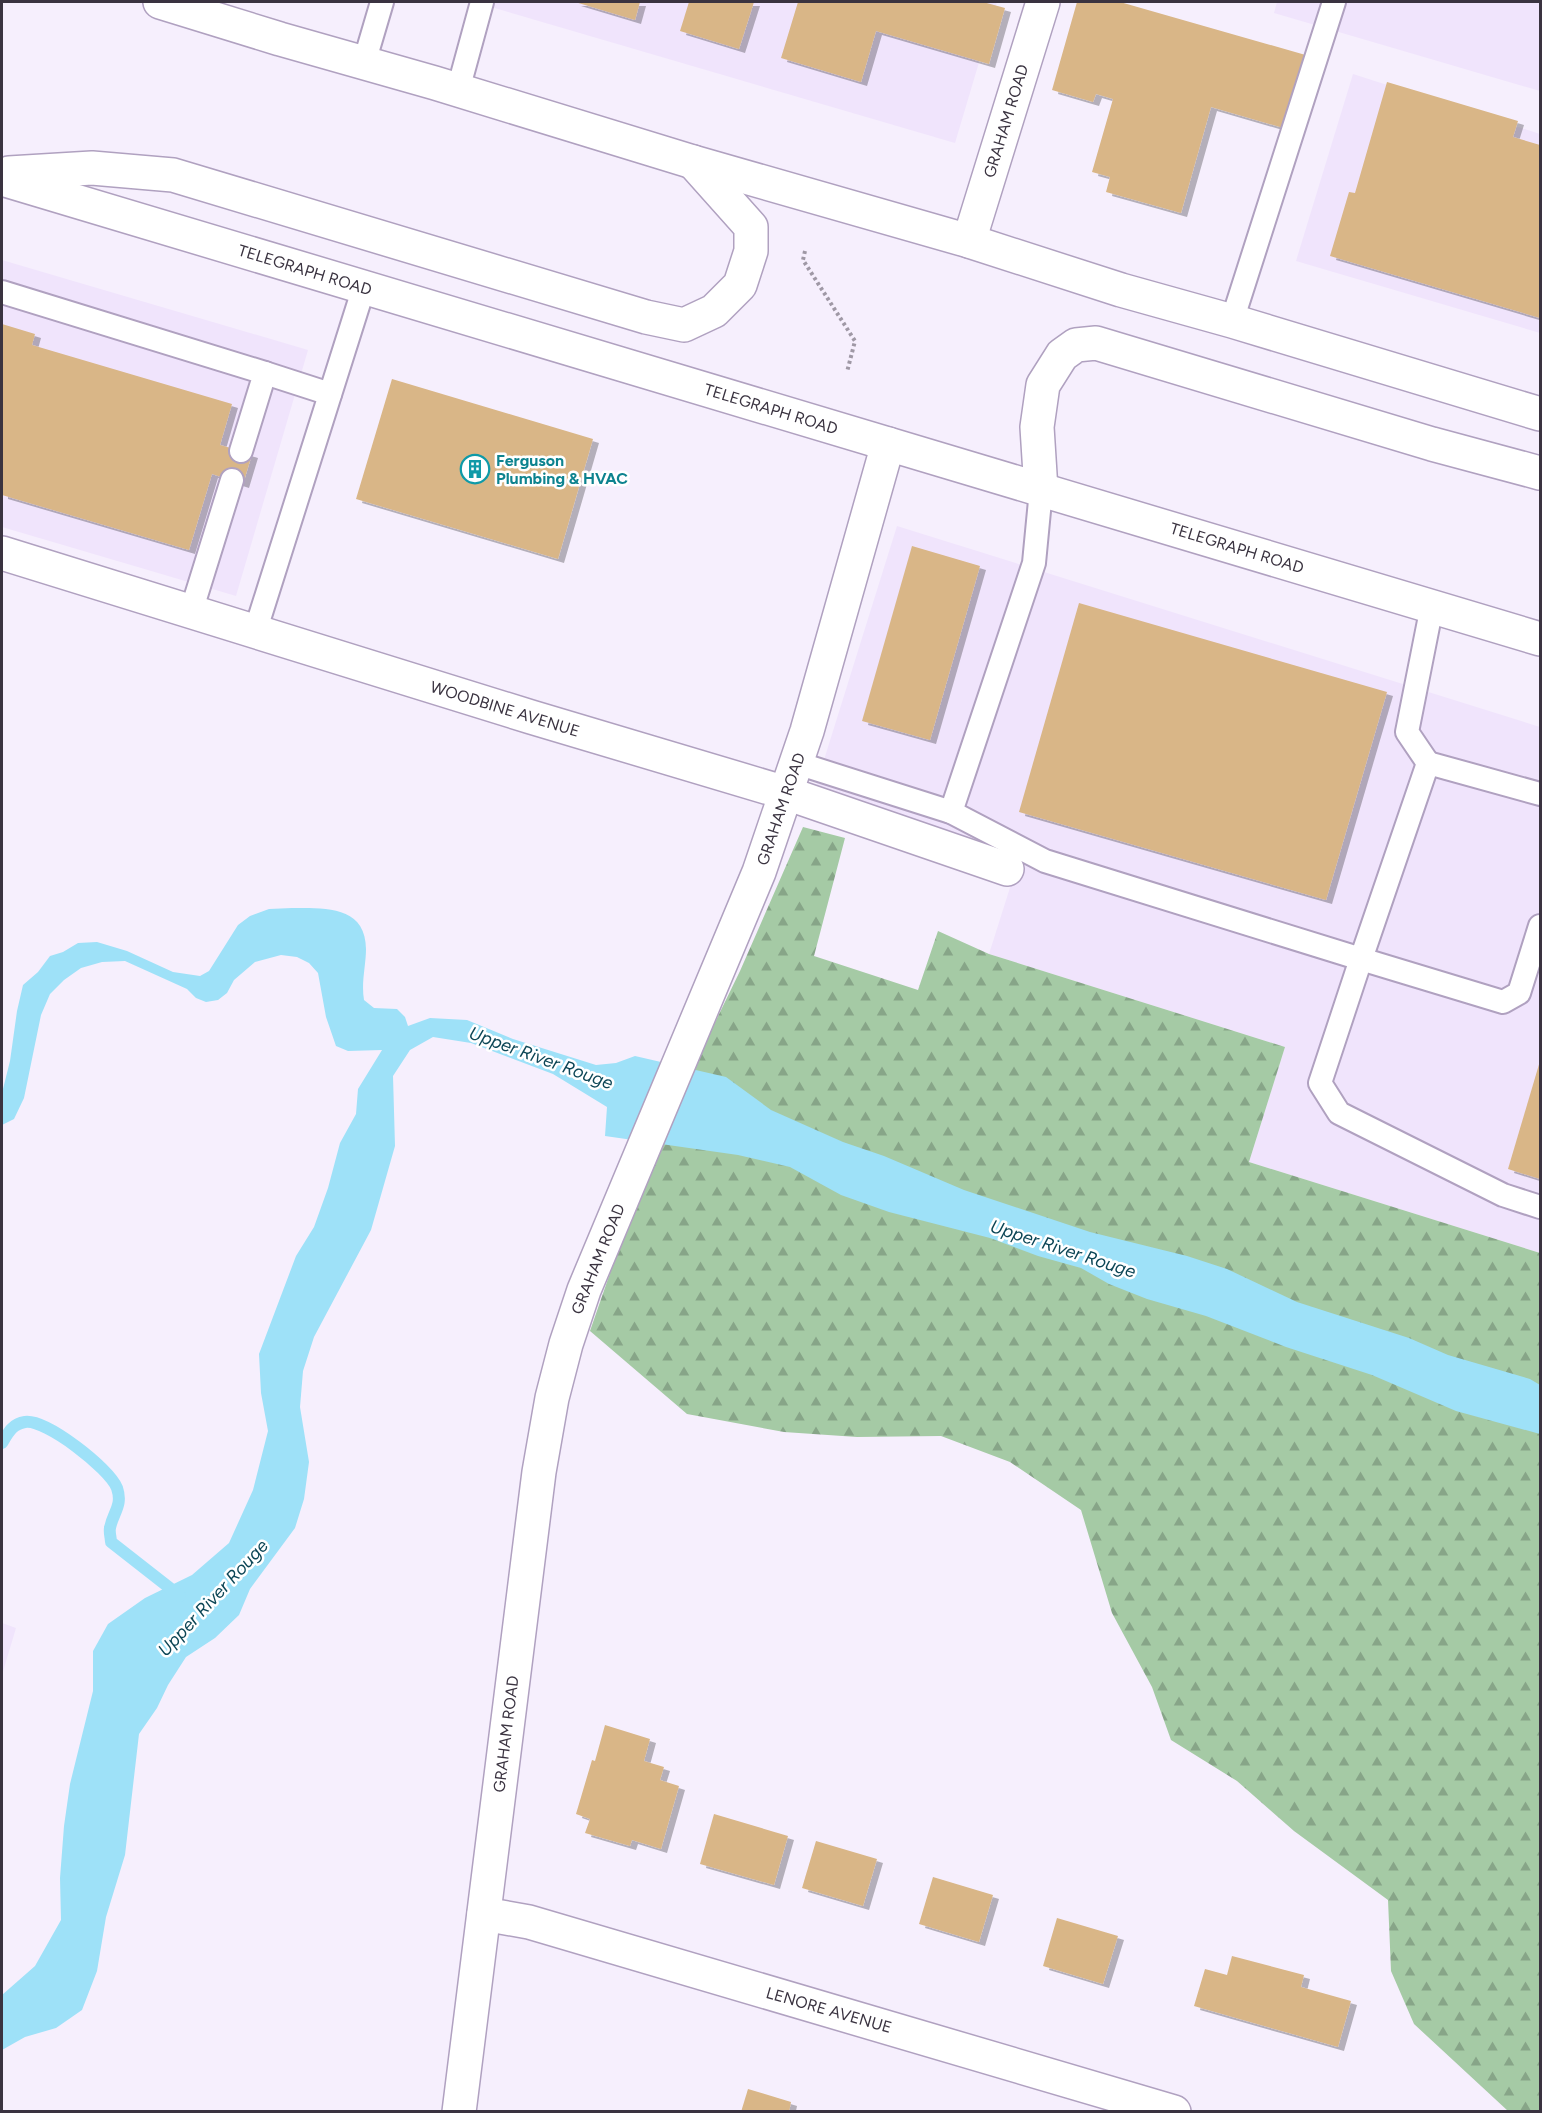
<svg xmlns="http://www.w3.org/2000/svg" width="1542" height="2113" viewBox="0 0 1542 2113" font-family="Figtree,sans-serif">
  <defs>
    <pattern id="forest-firs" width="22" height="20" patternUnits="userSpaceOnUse" patternTransform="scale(1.5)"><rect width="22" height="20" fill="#a5caa5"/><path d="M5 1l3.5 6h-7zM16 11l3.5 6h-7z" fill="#87a588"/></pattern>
    <filter id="shadow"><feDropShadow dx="6" dy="4" stdDeviation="0" flood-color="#0004"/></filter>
  </defs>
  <rect width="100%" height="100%" fill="#f6effd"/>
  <!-- built -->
  <g fill="#f0e4fc">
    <polygon points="474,2 997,2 955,143"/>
    <polygon points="1277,2 1540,2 1540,91 1274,13"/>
    <polygon points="1353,74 1540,134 1540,333 1296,261"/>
    <polygon points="2,260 308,350 236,596 2,527"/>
    <polygon points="897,526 1540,727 1540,1253 1249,1162 1285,1047 989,954 1019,859 813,795"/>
    <polygon points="2,1623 16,1628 2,1675"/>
  </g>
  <!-- forest -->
  <polygon fill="url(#forest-firs)" points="803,827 845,838 814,956 918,990 938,931 989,954 1285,1047 1249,1162 1540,1253 1540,2111 1508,2111 1414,2024 1391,1971 1388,1900 1294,1831 1237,1781 1171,1740 1152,1687 1112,1613 1081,1510 1010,1462 941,1436 857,1437 784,1432 687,1414 590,1331 617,1253 704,1045 740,971"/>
  <!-- water -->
  <path fill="#9ee1f8" d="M292,908c31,0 74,-3 74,41 0,16 -5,34 -2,51l10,8 23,1 8,8 3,9 22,-8 37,2 46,19 83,26 20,-2 19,-7 91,21 45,33 72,32 41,14 80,34 126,42 97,24 40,13 70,33 112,36 39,17 82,24 10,6v49l-84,-23 -84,-36 -86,-28 -80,-31 -59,-17 -38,-15 -28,-16 -43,-12 -48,-18 -101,-26 -48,-17 -51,-28 -52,-12 -133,-19 2,-29 -54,-33 -82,-31 -38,-6 -23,13 -17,26 2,70 -24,84 -57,107 -11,34 -3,36 9,55 -5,37 -9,29 -45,61 -11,26 -24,23 -29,19 -18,28 -11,23 -18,26 -14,121 -19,62 -9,54 -15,39 -26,18 -31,9 -23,13v-55l33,-29 26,-46 -1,-42 4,-52 6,-42 23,-93v-40l15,-27 37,-26 47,-23 37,-32 24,-53 15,-59 -7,-38 -2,-39 37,-98 18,-29 14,-39 12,-45 16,-29 2,-25 24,-39 -34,1 -12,-5 -10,-29 -8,-44 -9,-10 -12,-6 -16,-2 -26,7 -21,18 -7,13 -9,7 -12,2 -10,-4 -9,-9 -62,-28 -23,1 -21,6 -17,12 -14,14 -9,21 -17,83 -10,21 -12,6v-32l8,-32 7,-50 6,-26 15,-13 12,-16 13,-4 15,-9 19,-1 30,9 46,21 27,4 9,-5 29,-46 12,-9 19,-7z"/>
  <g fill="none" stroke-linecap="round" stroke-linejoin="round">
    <!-- stream -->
    <path stroke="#9ee1f8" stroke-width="12" d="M2,1443c6,-10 10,-19 23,-21 21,-3 84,46 92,66 6,18 -4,24 -7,40 -1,4 1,10 1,14l69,54"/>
  </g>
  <!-- building -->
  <g fill="#d9b687" filter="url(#shadow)">
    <polygon points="575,2 640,2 635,20"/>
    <polygon points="689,2 754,2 739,49 680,31"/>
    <polygon points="798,2 983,2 1005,8 989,64 876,31 861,82 781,58"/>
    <polygon points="1077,2 1120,2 1309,56 1287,129 1211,107 1181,213 1106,192 1110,177 1092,172 1113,99 1096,94 1093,102 1052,90"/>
    <polygon points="1387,82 1518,121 1513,137 1540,145 1540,318 1330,256 1349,192 1355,193"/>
    <polygon points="2,324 35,334 32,345 232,404 220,445 252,454 243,484 212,474 189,550 2,495"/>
    <polygon points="392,379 593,439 558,559 356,499"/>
    <polygon points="912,546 980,566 930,740 862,721"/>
    <polygon points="1079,603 1387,692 1326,900 1019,812"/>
    <polygon points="1540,1061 1540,1179 1508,1169"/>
    <polygon points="605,1725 650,1739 644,1761 664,1767 660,1780 679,1786 661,1849 632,1840 630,1846 585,1833 590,1819 576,1814 592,1760 595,1761"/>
    <polygon points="714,1814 788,1836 774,1885 700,1864"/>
    <polygon points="816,1841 877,1859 863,1906 802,1888"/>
    <polygon points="933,1877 993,1895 979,1942 919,1924"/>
    <polygon points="1057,1918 1118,1936 1103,1984 1043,1966"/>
    <polygon points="1232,1956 1304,1975 1301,1987 1351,2001 1338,2047 1194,2006 1205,1969 1227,1975"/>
    <polygon points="748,2089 791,2102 789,2112 741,2112"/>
  </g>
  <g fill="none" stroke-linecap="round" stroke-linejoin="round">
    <!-- service casing -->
    <g stroke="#b0a1c0" stroke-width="26">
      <g id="service">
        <polyline points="364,63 382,2"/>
        <polyline points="458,90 482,2"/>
        <polyline points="2,292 265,373 241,451"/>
        <polyline points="1232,321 1334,2"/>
        <polyline points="265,373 330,394"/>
        <polyline points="191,612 232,480"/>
        <polyline points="255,632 364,287"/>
        <polyline points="797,763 951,812 1045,861 1361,959 1428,763 1407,732 1432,606"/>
        <polyline points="1428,763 1540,794"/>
        <polyline points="951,812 1034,563 1041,490"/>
        <polyline points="1540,926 1519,993 1503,1002 1361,959 1320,1083 1339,1113 1503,1195 1540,1207"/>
      </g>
    </g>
    <!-- minor casing -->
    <g stroke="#b0a1c0" stroke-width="36">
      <g id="minor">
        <polyline points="969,241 1043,2"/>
        <polyline points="2,553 531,717 786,793 1007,869"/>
        <polyline points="484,1914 529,1922 1174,2112"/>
        <polyline points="459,2112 539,1472 552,1398 566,1344 584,1290 759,872 807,731 888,444"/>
      </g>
    </g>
    <!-- primary casing -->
    <g stroke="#b0a1c0" stroke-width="36">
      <g id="primary">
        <polyline points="160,2 280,39 435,83 693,162 969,241 1121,290 1232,321 1540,414"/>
        <polyline points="9,173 92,168 173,175 646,317 684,325 714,311 740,285 751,251 751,227 693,162"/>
        <polyline points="2,179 1540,639"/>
        <polyline points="1041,490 1037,427 1043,385 1062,355 1076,345 1096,343 1432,444 1540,473"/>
      </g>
    </g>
    <!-- path -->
    <polyline stroke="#9f98a5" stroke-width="4" stroke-dasharray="3 3" stroke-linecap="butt" points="805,251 803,260 855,341 847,372"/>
    <!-- service -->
    <use href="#service" stroke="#fff" stroke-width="22"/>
    <!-- minor -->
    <use href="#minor" stroke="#fff" stroke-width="33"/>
    <!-- primary -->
    <use href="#primary" stroke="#fff" stroke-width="33"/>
  </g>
  <!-- icons -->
  <defs>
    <g id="building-ring" transform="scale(1.5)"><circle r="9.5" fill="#fff" stroke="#0f9aa8" stroke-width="1.5"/><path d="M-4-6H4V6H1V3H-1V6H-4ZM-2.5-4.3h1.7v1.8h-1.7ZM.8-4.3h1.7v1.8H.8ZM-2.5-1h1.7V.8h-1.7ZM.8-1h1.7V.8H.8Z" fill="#0f9aa8"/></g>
  </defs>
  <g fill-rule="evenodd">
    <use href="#building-ring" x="475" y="469"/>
  </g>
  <g text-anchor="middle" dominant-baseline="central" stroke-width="5" stroke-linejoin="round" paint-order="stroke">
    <!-- street labels -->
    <g font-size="16" fill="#3a3340" stroke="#fff">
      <text transform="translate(1006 121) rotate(-73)">GRAHAM ROAD</text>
      <text transform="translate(305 270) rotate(17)">TELEGRAPH ROAD</text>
      <text transform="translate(771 409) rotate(17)">TELEGRAPH ROAD</text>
      <text transform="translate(1237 548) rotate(17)">TELEGRAPH ROAD</text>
      <text transform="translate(505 709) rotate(17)">WOODBINE AVENUE</text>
      <text transform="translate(781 809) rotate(-71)">GRAHAM ROAD</text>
      <text transform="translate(598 1259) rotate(-68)">GRAHAM ROAD</text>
      <text transform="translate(506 1734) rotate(-83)">GRAHAM ROAD</text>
      <text transform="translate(829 2010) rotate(16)">LENORE AVENUE</text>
    </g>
    <!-- culture labels -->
    <g font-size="16" font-weight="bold" fill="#0d838f" stroke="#fff" text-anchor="start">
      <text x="496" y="460">Ferguson<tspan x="496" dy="18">Plumbing &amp; HVAC</tspan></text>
    </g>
    <!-- water labels -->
    <g font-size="18" font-style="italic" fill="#0c4656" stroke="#fff">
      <text transform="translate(541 1058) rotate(20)">Upper River Rouge</text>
      <text transform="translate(1063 1249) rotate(18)">Upper River Rouge</text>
      <text transform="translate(213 1598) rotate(-47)">Upper River Rouge</text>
    </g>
  </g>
  <!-- border -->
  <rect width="1542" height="2113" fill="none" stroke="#3a3340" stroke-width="6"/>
</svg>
